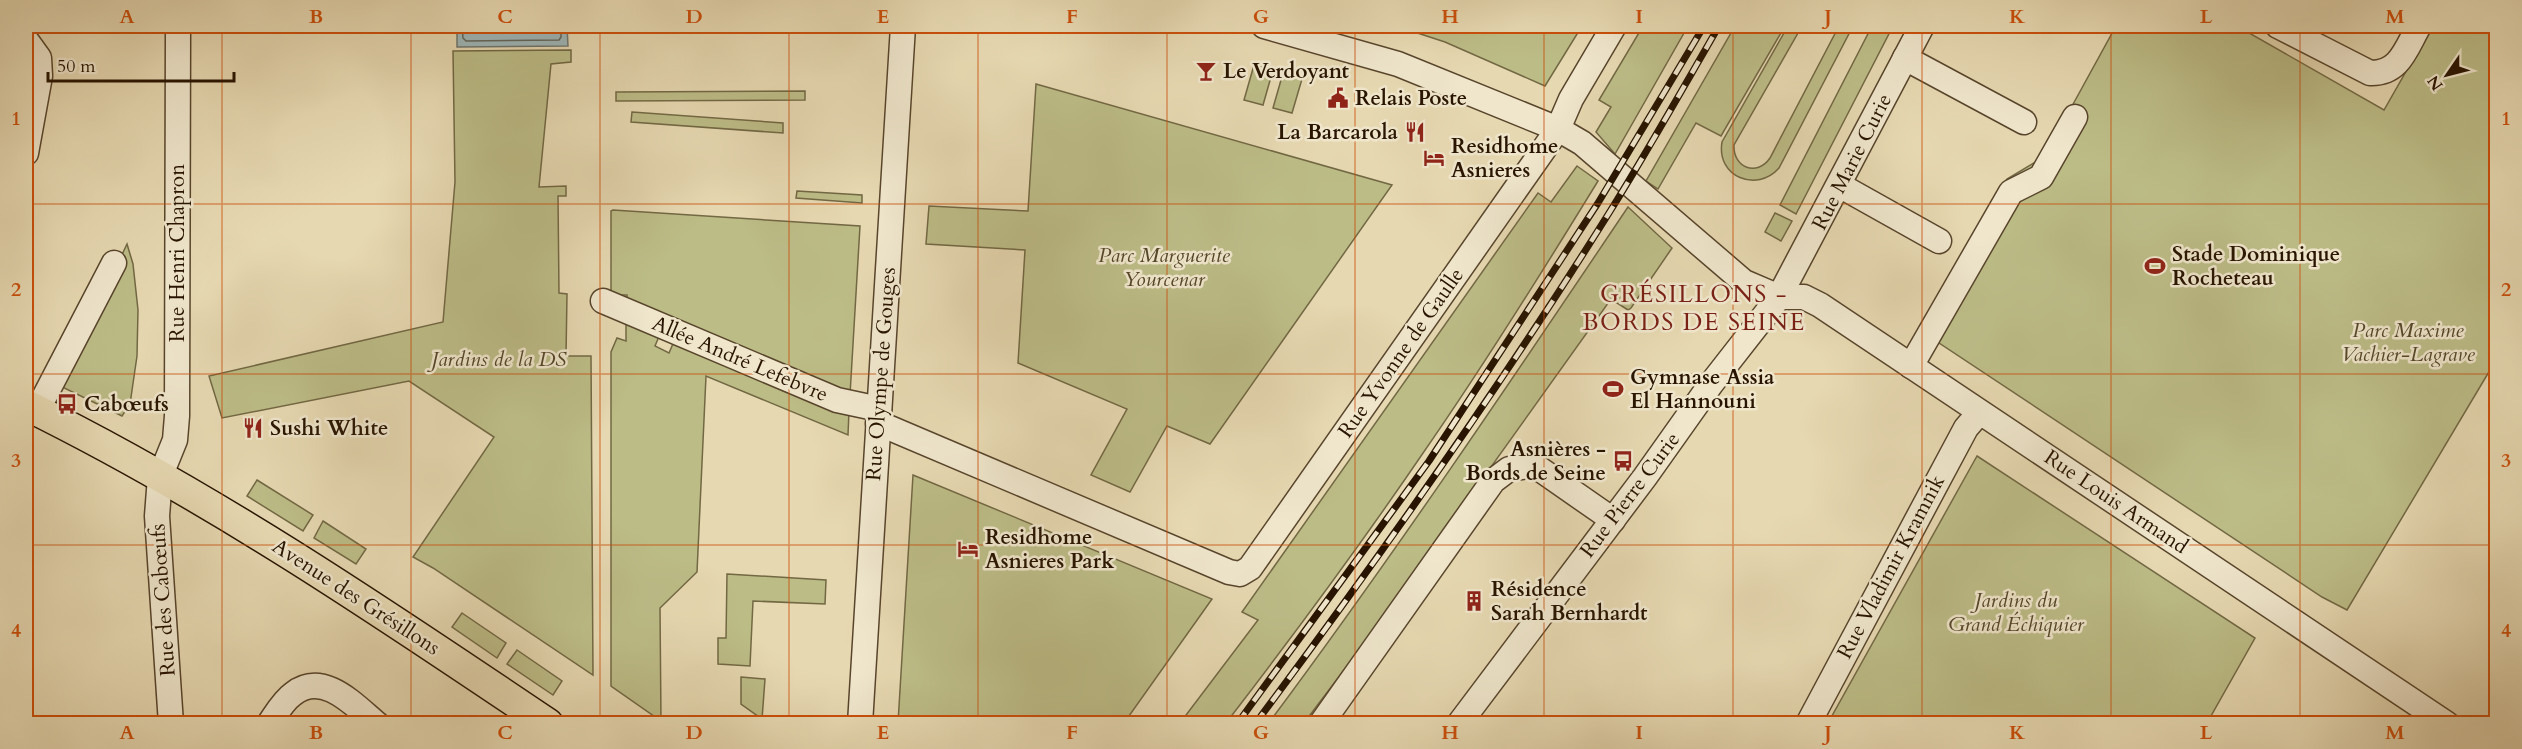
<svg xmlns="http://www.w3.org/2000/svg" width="2522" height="749" viewBox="0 0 2522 749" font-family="Cardo,serif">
  <rect width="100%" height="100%" fill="#e6d8b1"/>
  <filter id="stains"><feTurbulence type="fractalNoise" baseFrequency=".00333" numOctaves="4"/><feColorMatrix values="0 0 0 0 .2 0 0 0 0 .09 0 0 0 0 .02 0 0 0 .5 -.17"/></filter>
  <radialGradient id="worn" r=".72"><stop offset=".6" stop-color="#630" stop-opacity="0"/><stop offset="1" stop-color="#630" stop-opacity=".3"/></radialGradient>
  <!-- green -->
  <g fill="#bcbc87" stroke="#726844" stroke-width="1.5">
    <polygon points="1396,26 1582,26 1545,86 1445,42"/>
    <polygon points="1643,26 1688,26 1615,154 1596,132 1611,107 1599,100"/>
    <polygon points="1735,26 1785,26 1721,136 1696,123 1658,189 1646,181"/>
    <path d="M1788,26h14l-68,119c-1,23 23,32 36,13l69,-132h14l-74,142c-22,25 -63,9 -57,-26z"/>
    <polygon points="1872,26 1893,26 1796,214 1780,205"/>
    <polygon points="2116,26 2237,26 2384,110 2432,26 2496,26 2496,360 2347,610 2322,597 1921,331 2007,179 2044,157"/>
    <polygon points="571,50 571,62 551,64 539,187 566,186 566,196 558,196 559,293 567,294 566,356 591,356 593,675 433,568 413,557 494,437 409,381 222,418 209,376 443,322 455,182 453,51"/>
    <polygon points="1254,65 1273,70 1263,105 1244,100"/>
    <polygon points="1283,73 1302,79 1292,113 1273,108"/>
    <polygon points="1036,84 1392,185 1210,444 1167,426 1130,492 1091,475 1127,409 1018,363 1025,250 926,244 929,206 1028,211"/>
    <polygon points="805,91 805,100 616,101 616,92"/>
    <polygon points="632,112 783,123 783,133 631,122"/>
    <path d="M1577,166l21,15c-57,93 -115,186 -177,275 -62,91 -128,180 -195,267h-46l78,-103 -16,-8 296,-419 13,9z"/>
    <polygon points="797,191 862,195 862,203 796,198"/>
    <path d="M1628,207l44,41 -41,60 -3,2 -17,-11 -233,326 -74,98 -36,1c126,-169 243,-343 360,-517z"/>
    <polygon points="613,210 860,226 850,395 627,306 627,295 611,295 611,211"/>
    <polygon points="1775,213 1792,221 1781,241 1765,232"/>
    <polygon points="127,244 133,264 138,310 137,356 130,404 122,416 60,386"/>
    <polygon points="626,318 661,332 655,346 669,353 675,339 849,411 848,435 706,376 697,572 660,608 661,721 611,686 611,352 617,338 626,341"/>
    <polygon points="1977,456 2255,638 2207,723 1828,723"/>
    <polygon points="913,475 1212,599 1124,723 898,723"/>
    <polygon points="257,480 313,515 303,531 247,496"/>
    <polygon points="323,521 366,549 356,564 314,538"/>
    <polygon points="727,574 826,580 825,604 753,601 750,666 718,664 718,638 726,638"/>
    <polygon points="462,613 506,643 497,658 452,627"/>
    <polygon points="517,650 562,681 553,695 507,664"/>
    <polygon points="741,677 765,679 762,719 741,704"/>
  </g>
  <!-- water -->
  <polygon fill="#9db6b8" stroke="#6e756e" stroke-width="1.5" points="457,26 567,26 568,46 457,47"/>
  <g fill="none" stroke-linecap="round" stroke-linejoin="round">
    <!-- shore -->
    <g stroke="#62655c" stroke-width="1.5">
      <polyline points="462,26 463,38 466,41 559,40 561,37 561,26"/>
      <polyline points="470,26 470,31 473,33 551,32 554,26"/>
    </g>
    <!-- minor casing -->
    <g stroke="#58452c" stroke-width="27">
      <g id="minor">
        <polyline points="1264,26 1398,64 1558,129 1582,143 1744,282 1779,297 1804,297 1820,305 2447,724"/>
        <path d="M2278,26l92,47c30,1 36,-25 49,-47"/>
        <polyline points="26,40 39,58 40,76 26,153"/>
        <polyline points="1905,58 2024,122"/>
        <polyline points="1839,185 1939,241"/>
        <polyline points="603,301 837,400 879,409"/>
        <polyline points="1911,366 2011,192 2041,177 2075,117"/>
        <polyline points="37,411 114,263"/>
        <polyline points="878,423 1229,572 1240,574 1250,568 1558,129 1571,99 1614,26"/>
        <polyline points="171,724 157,516 160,477 175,440 177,416 178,26"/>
        <path d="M269,724c7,-10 14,-23 24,-30 30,-24 61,11 84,30"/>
        <polyline points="860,724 903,26"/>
        <polyline points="1321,724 1493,481 1509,469 1534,465 1613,520"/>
        <polyline points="1459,724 1645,477 1711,384 1779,297 1922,26"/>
        <polyline points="1808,724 1966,428 1979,413"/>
      </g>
    </g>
    <!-- major casing -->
    <g stroke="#281400" stroke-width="33">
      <path id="major" d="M26,405c183,90 353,205 522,319"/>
    </g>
    <!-- minor -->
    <use href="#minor" stroke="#efe6cc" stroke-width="24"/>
    <!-- major -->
    <use href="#major" stroke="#e6d8b1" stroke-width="30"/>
    <!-- rail casing -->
    <g stroke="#281400" stroke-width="7">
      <g id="rail">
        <polyline points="1237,724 1429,461 1598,203 1704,26"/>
        <path d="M1255,724c124,-166 244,-335 354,-511 38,-61 74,-125 110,-187"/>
      </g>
    </g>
    <!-- rail -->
    <use href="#rail" stroke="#efe6cc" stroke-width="4.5" stroke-dasharray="14" stroke-linecap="butt"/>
  </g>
  <!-- grid -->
  <path fill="none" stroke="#cb4f0a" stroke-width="1.5" stroke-opacity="0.55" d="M222,26v698M411,26v698M600,26v698M789,26v698M978,26v698M1167,26v698M1355,26v698M1544,26v698M1733,26v698M1922,26v698M2111,26v698M2300,26v698M26,204h2470M26,374h2470M26,545h2470"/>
  <!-- icons -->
  <defs>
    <g id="bar-bare" transform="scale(1.62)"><path d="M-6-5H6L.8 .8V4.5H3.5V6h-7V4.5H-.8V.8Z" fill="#8f2418" stroke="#efe6cc" stroke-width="2.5" paint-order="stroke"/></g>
    <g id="civic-bare" transform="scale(1.62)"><path d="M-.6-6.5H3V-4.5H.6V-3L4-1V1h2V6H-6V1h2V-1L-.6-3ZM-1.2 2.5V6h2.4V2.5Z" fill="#8f2418" stroke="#efe6cc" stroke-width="2.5" paint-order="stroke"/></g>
    <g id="restaurant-bare" transform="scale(1.62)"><path d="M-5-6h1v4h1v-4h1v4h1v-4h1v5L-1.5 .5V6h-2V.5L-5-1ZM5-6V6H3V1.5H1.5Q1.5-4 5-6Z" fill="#8f2418" stroke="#efe6cc" stroke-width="2.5" paint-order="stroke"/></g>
    <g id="hotel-bare" transform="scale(1.62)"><path d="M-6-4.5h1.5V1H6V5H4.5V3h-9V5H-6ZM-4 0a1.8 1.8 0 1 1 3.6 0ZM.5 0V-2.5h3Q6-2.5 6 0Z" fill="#8f2418" stroke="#efe6cc" stroke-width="2.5" paint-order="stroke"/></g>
    <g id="stadium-bare" transform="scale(1.62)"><path d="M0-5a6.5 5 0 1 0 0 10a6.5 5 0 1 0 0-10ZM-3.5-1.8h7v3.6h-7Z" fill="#8f2418" stroke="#efe6cc" stroke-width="2.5" paint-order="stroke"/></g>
    <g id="bus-bare" transform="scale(1.62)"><path d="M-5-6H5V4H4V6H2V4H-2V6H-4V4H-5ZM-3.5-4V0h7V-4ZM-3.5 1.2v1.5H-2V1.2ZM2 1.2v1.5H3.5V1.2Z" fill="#8f2418" stroke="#efe6cc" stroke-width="2.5" paint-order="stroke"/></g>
    <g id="building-bare" transform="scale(1.62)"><path d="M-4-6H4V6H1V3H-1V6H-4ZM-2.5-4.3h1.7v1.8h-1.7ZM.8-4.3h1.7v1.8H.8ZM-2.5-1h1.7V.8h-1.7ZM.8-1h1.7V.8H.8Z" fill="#8f2418" stroke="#efe6cc" stroke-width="2.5" paint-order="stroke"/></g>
  </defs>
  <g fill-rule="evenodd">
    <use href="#bar-bare" x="1206" y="71"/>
    <use href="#civic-bare" x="1338" y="98"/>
    <use href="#restaurant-bare" x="1415" y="132"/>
    <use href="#hotel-bare" x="1434" y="158"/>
    <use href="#stadium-bare" x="2155" y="266"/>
    <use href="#stadium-bare" x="1613" y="389"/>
    <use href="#bus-bare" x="67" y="404"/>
    <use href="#restaurant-bare" x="253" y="428"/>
    <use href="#bus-bare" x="1623" y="461"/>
    <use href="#hotel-bare" x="968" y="549"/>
    <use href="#building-bare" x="1474" y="601"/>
  </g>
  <g text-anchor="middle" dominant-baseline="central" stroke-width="5" stroke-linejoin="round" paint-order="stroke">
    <!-- poi labels -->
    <g font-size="21" font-weight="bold" fill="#281400" stroke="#efe6cc" text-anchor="start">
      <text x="1223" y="71">Le Verdoyant</text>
      <text x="1355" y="98">Relais Poste</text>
      <text x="1398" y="132" text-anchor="end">La Barcarola</text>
      <text x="1451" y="146">Residhome<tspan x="1451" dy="24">Asnieres</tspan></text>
      <text x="2172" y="254">Stade Dominique<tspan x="2172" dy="24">Rocheteau</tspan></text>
      <text x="1630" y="377">Gymnase Assia<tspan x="1630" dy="24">El Hannouni</tspan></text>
      <text x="84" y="404">Cabœufs</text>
      <text x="270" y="428">Sushi White</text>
      <text x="1606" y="449" text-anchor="end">Asnières -<tspan x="1606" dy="24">Bords de Seine</tspan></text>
      <text x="985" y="537">Residhome<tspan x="985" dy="24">Asnieres Park</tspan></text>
      <text x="1491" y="589">Résidence<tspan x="1491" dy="24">Sarah Bernhardt</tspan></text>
    </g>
    <!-- street labels -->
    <g font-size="21" fill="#281400" stroke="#efe6cc">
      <text transform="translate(1852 162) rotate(-63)">Rue Marie Curie</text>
      <text transform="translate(177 253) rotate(-90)">Rue Henri Chapron</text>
      <text transform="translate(1401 353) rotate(-55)">Rue Yvonne de Gaulle</text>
      <text transform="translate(740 359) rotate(23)">Allée André Lefebvre</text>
      <text transform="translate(881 374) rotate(-86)">Rue Olympe de Gouges</text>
      <text transform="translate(1630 495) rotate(-53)">Rue Pierre Curie</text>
      <text transform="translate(2116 502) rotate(34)">Rue Louis Armand</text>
      <text transform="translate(1891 567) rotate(-62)">Rue Vladimir Kramnik</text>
      <text transform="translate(356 597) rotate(33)">Avenue des Grésillons</text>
      <text transform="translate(163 600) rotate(-94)">Rue des Cabœufs</text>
    </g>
    <!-- park labels -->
    <g font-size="21" font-style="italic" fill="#544628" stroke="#efe6cc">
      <text x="1164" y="255">Parc Marguerite<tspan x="1164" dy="24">Yourcenar</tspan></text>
      <text x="2408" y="330">Parc Maxime<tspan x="2408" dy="24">Vachier-Lagrave</tspan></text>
      <text x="499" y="359">Jardins de la DS</text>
      <text x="2016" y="600">Jardins du<tspan x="2016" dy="24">Grand Échiquier</tspan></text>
    </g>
    <!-- quarter labels -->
    <g font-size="24" letter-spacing="1.5" fill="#7a1f14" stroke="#efe6cc">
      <text x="1694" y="294">GRÉSILLONS -<tspan x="1694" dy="28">BORDS DE SEINE</tspan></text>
    </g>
  </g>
  <!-- margin -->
  <rect width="2522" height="749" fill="none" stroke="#e6d8b1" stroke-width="66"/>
  <!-- north arrow -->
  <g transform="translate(2447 75) rotate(235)" stroke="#efe6cc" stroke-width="4.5" paint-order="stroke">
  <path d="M0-4.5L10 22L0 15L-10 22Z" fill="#281400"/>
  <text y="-9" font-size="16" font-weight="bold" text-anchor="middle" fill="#281400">N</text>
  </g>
  <!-- scale -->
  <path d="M48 72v9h186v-9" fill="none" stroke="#281400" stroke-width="3"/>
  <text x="57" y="72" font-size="18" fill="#281400" stroke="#efe6cc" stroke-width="4.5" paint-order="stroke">50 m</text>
  <rect x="33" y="33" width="2456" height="683" fill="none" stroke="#cb4f0a" stroke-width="2"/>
  <g font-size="20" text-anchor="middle" font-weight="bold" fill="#cb4f0a">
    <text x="127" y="23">A</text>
    <text x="316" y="23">B</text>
    <text x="505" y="23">C</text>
    <text x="694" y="23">D</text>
    <text x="883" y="23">E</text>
    <text x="1072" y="23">F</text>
    <text x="1261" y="23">G</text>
    <text x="1450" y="23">H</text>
    <text x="1639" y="23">I</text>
    <text x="1828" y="23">J</text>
    <text x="2017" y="23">K</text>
    <text x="2206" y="23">L</text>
    <text x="2395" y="23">M</text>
    <text x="16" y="125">1</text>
    <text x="2506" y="125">1</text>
    <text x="16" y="296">2</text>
    <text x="2506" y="296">2</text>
    <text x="16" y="467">3</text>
    <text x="2506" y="467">3</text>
    <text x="16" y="637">4</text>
    <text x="2506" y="637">4</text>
    <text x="127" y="739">A</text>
    <text x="316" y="739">B</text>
    <text x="505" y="739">C</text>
    <text x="694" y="739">D</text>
    <text x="883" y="739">E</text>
    <text x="1072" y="739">F</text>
    <text x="1261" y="739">G</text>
    <text x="1450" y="739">H</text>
    <text x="1639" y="739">I</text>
    <text x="1828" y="739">J</text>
    <text x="2017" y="739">K</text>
    <text x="2206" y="739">L</text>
    <text x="2395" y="739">M</text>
  </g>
  <rect width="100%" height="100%" filter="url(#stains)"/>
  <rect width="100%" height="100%" fill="url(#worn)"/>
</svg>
